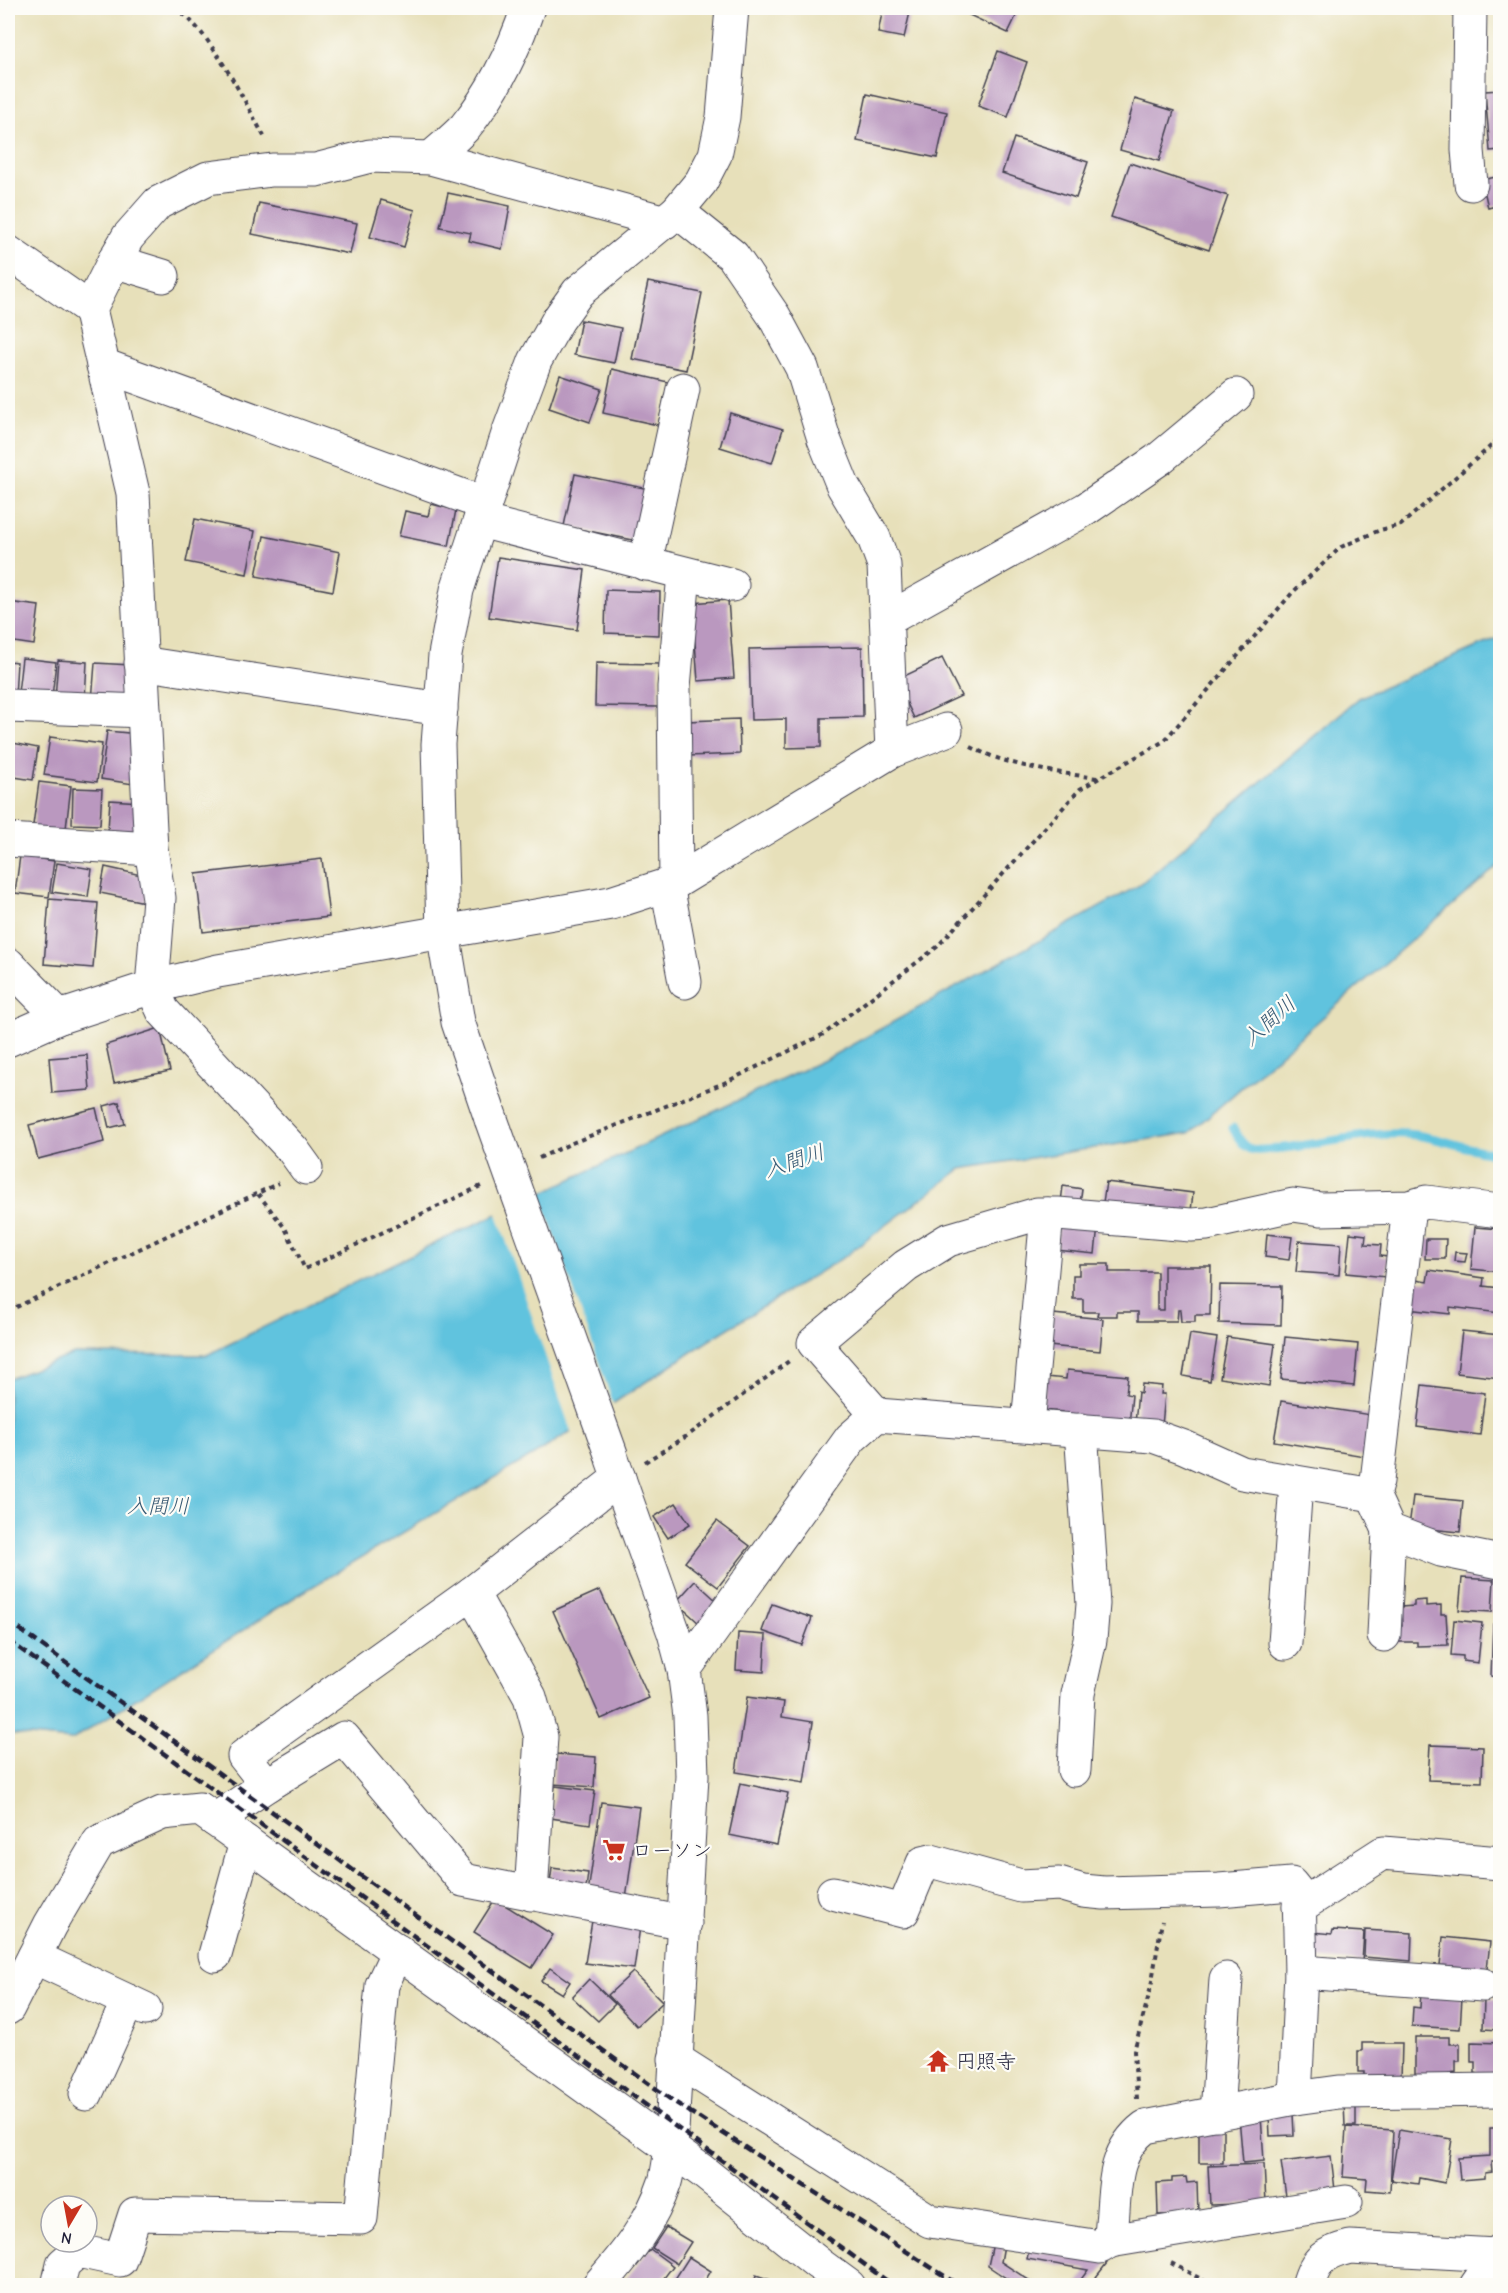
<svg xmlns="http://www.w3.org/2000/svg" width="1508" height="2293" viewBox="0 0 1508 2293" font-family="'Comic Neue','Klee One',sans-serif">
  <rect width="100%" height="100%" fill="#fdfcf7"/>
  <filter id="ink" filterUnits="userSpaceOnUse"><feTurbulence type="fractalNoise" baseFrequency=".0167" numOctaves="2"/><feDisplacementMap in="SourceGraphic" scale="12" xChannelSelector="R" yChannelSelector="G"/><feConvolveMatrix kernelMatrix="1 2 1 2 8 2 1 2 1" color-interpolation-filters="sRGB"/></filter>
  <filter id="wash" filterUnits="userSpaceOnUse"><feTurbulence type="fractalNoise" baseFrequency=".008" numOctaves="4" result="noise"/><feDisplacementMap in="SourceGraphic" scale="24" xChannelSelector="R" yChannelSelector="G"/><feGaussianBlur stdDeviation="1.35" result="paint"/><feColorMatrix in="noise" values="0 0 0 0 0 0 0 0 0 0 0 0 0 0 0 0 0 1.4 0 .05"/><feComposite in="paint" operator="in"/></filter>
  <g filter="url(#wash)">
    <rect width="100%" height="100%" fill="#e7e0ba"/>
    <!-- water -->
    <polygon fill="#60c3de" stroke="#41728c" stroke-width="1.5" points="1500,637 1500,864 1189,1133 961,1169 844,1257 711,1339 550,1445 295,1597 72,1740 8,1734 8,1379 74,1354 207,1355 423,1249 830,1057 1138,886 1359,698"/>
    <!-- pier -->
    <polygon fill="#e7e0ba" points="539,1191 614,1406 572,1434 496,1211"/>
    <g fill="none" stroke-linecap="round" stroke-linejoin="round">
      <!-- stream -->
      <path stroke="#60c3de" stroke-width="9" d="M1233,1128c5,9 10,20 22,22 11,1 25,-2 37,-3 37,-4 76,-15 114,-13 33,2 62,17 94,20"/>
    </g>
    <g id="blocks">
      <!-- building -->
      <g fill="#ba98bf">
        <polygon points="883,8 911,8 904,38 878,33"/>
        <polygon points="971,8 1020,8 1008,33 967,14"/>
        <polygon points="998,51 1027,62 1008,117 978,106"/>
        <polygon points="1500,90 1500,150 1490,151 1485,91"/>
        <polygon points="867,94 947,112 937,158 857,141"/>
        <polygon points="1135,99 1174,111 1159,161 1120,150"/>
        <polygon points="1014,138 1088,162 1076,198 1002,173"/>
        <polygon points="1130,163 1228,196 1209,250 1111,217"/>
        <polygon points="1500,176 1500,205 1488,208 1482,180"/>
        <polygon points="448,193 510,206 502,249 469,241 471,233 440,227"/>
        <polygon points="381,200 415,210 404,247 370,237"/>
        <polygon points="259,203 357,223 350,254 252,234"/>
        <polygon points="648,282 702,293 686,370 632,359"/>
        <polygon points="581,320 621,328 614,363 574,355"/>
        <polygon points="612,369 668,382 658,425 603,413"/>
        <polygon points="560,375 602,389 590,422 549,408"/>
        <polygon points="730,413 783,429 772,463 720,447"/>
        <polygon points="575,474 654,490 643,542 564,526"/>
        <polygon points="431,504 456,510 449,546 399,536 405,511 428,516"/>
        <polygon points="195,519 255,531 247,574 186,562"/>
        <polygon points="264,536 340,552 333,591 256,576"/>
        <polygon points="498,557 585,570 577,630 489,617"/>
        <polygon points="606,590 660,592 659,635 605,633"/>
        <polygon points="728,600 734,678 698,681 692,603"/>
        <polygon points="8,602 39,606 34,645 8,641"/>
        <polygon points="862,647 863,717 821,718 821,747 786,748 786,719 751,720 749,649"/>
        <polygon points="22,658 56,662 52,697 18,693"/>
        <polygon points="942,658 961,696 914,718 896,680"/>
        <polygon points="58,660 87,662 85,699 55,698"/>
        <polygon points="8,661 17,662 15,698 8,698"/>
        <polygon points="95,663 131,665 129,703 92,701"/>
        <polygon points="596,663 659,664 658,707 595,706"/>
        <polygon points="739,719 740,754 688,756 687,721"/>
        <polygon points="107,731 139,734 133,784 101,779"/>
        <polygon points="50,737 102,744 97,782 44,775"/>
        <polygon points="8,742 38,748 33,780 8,776"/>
        <polygon points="39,782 71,786 65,837 32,832"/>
        <polygon points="73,788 102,789 100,825 72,824"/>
        <polygon points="110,800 140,802 138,832 108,830"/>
        <polygon points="20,856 54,861 49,897 15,893"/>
        <polygon points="322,859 329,917 203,932 196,874"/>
        <polygon points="57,863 92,869 88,897 52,892"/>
        <polygon points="105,867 150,877 145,902 100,893"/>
        <polygon points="49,899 98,903 93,968 44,964"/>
        <polygon points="160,1028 170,1071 114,1083 106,1045"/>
        <polygon points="87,1055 90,1090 52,1093 49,1058"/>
        <polygon points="119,1102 125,1124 109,1128 104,1106"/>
        <polygon points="96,1108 104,1142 38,1159 29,1125"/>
        <polygon points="1106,1182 1193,1193 1190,1220 1102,1209"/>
        <polygon points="1063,1186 1082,1189 1080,1204 1061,1202"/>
        <polygon points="1059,1221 1098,1226 1095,1254 1056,1250"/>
        <polygon points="1475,1227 1500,1229 1500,1272 1471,1269"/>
        <polygon points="1350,1233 1366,1235 1365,1244 1381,1245 1380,1256 1388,1257 1386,1277 1346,1273"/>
        <polygon points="1267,1234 1292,1237 1289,1260 1265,1257"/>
        <polygon points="1426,1239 1446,1239 1445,1259 1425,1259"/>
        <polygon points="1299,1241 1341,1244 1339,1275 1296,1272"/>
        <polygon points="1455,1252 1467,1253 1465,1262 1454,1261"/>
        <polygon points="1079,1264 1109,1264 1109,1272 1157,1272 1157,1310 1164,1310 1164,1266 1211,1266 1210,1315 1195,1315 1195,1322 1181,1322 1180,1310 1178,1310 1177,1321 1138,1321 1138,1312 1117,1312 1117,1316 1097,1316 1098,1312 1083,1312 1083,1299 1073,1299 1073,1275 1079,1275"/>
        <polygon points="1429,1270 1484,1278 1483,1286 1500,1288 1500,1313 1450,1307 1450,1314 1407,1309 1410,1279 1427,1282"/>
        <polygon points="1220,1285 1282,1286 1281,1325 1219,1323"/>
        <polygon points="1053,1314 1103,1319 1100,1351 1049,1346"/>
        <polygon points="1462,1331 1500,1335 1500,1378 1457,1373"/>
        <polygon points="1190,1334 1217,1338 1210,1381 1183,1376"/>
        <polygon points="1227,1337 1275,1344 1269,1386 1220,1378"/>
        <polygon points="1285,1337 1358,1344 1354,1386 1281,1379"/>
        <polygon points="1067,1370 1128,1376 1126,1394 1132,1395 1129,1425 1062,1417 1063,1412 1042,1410 1046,1377 1066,1379"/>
        <polygon points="1142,1384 1162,1386 1161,1394 1165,1394 1162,1426 1135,1424 1138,1392 1141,1393"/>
        <polygon points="1422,1385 1485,1393 1480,1435 1417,1427"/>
        <polygon points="1281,1401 1371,1415 1364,1456 1274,1441"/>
        <polygon points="1413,1496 1463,1501 1460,1532 1409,1527"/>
        <polygon points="676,1503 690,1524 668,1538 654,1517"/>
        <polygon points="717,1521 750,1546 718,1587 685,1562"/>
        <polygon points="1498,1521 1500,1521 1500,1548 1494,1547"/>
        <polygon points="1462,1578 1494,1580 1492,1612 1459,1610"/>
        <polygon points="695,1581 720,1604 701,1625 676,1602"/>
        <polygon points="600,1590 649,1698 601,1719 553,1611"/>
        <polygon points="1426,1600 1426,1606 1441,1605 1441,1614 1446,1614 1448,1645 1417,1646 1417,1642 1396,1642 1394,1625 1402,1625 1401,1607 1414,1606 1414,1601"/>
        <polygon points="772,1604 812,1618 802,1645 762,1631"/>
        <polygon points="1454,1620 1482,1623 1478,1663 1463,1661 1463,1656 1451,1655"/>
        <polygon points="1493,1624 1500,1625 1500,1677 1491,1676"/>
        <polygon points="738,1633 766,1635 764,1672 736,1670"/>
        <polygon points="747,1697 784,1702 782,1717 813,1722 804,1783 736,1772"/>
        <polygon points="1430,1745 1483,1747 1482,1782 1428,1780"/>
        <polygon points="555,1754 596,1757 594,1787 553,1784"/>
        <polygon points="740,1783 788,1793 777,1845 729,1835"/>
        <polygon points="555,1786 595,1791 590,1824 551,1818"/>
        <polygon points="601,1802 639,1807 626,1899 588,1893"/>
        <polygon points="552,1868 588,1873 585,1897 549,1891"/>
        <polygon points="495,1899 553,1935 532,1968 474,1932"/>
        <polygon points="592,1921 640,1927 634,1969 585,1963"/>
        <polygon points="1333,1930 1364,1932 1362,1962 1311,1958 1313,1932 1332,1934"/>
        <polygon points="1365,1930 1412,1933 1411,1961 1364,1957"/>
        <polygon points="1443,1937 1490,1942 1487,1969 1440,1965"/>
        <polygon points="550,1968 570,1982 562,1994 541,1981"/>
        <polygon points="633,1972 663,2002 637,2026 608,1995"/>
        <polygon points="589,1979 615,2004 598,2021 572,1997"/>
        <polygon points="1421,1992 1462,1998 1460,2029 1412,2026 1413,2007 1420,2008"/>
        <polygon points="1484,1999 1500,1999 1500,2030 1483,2029"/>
        <polygon points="1415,2037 1449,2037 1449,2044 1460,2044 1460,2061 1456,2061 1456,2072 1449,2073 1448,2081 1415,2081"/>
        <polygon points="1471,2042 1500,2043 1500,2079 1475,2073 1475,2062 1471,2062"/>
        <polygon points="1362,2043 1402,2043 1401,2079 1364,2079 1364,2072 1358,2072 1358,2051 1362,2051"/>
        <polygon points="1344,2103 1356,2103 1356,2126 1345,2126"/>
        <polygon points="1293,2113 1294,2135 1270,2136 1269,2114"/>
        <polygon points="1261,2116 1264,2161 1243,2163 1239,2117"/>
        <rect x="1199" y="2125" width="24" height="38"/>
        <polygon points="1346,2127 1393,2130 1390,2192 1366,2190 1367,2179 1343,2177"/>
        <polygon points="1490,2128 1500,2128 1500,2162 1491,2162 1492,2172 1485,2173 1485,2178 1460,2180 1458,2158 1490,2156"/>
        <polygon points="1399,2130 1452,2139 1445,2183 1419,2178 1418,2184 1391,2180"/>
        <polygon points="1331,2156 1335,2190 1286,2196 1281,2162"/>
        <polygon points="1264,2164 1266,2203 1210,2205 1208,2166"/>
        <polygon points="1186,2177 1187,2183 1197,2182 1198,2214 1158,2215 1157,2183 1172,2182 1172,2178"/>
        <polygon points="666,2227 691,2242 677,2264 652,2248"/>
        <polygon points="993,2243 1004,2245 1001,2262 1038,2286 1018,2286 988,2266"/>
        <polygon points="650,2249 673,2266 658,2286 632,2286 625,2280"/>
        <polygon points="1029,2249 1107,2263 1089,2286 1076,2286 1088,2270 1027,2259"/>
        <polygon points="689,2257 711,2271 702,2286 679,2286 673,2282"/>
        <polygon points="756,2275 786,2285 786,2286 753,2286"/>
      </g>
    </g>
  </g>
  <g filter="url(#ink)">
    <use href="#blocks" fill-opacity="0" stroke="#403e4e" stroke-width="1.5"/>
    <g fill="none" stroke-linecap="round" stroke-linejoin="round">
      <!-- minor casing -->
      <g stroke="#403e4e" stroke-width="35">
        <g id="minor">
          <polyline points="1470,8 1468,150 1471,184"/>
          <path d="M431,158c11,-10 24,-20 34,-31 28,-34 49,-78 63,-119"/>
          <polyline points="677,211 733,256 774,316 802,368 824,439 843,486 874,538 884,565 892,751"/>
          <polyline points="8,252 90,309"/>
          <polyline points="114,261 128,237 158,203 208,178 272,170 316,170 370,156 431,158 665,222"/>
          <polyline points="163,276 114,261 90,309 133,493 151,849 159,898 152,987 163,1011 293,1150 306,1168"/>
          <polyline points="103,365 485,504"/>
          <polyline points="480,521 732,585"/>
          <polyline points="645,564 683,389"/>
          <polyline points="888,619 1086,509 1159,459 1236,395"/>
          <polyline points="141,663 441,709"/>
          <polyline points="8,706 144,711"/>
          <polyline points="8,840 151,849"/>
          <polyline points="676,882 674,687 684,574"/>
          <polyline points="667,885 685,982"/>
          <polyline points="8,964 60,1017"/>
          <polyline points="8,1040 60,1017 152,987 218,971 611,903 676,882 892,751 946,730"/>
          <polyline points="491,1119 458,1022 443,932 438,744 445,655 457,590 509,431 535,361 558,320 578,292 677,211 701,182 715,155 723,117 732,8"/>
          <polyline points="877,1415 814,1343 906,1266 948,1240 1037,1214 1058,1214 1191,1225 1207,1224 1293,1205 1321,1209 1409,1207 1426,1202 1500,1211"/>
          <polyline points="1028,1425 1047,1214"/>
          <polyline points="619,1478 472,1593 244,1756 267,1785 344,1738 463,1880 685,1923"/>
          <polyline points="1373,1495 1389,1530 1441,1550 1500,1562"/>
          <polyline points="472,1593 530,1697 541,1737 531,1894"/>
          <polyline points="1384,1635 1389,1530"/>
          <polyline points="1285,1643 1296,1483"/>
          <polyline points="684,1670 851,1438 877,1415 1153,1436 1184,1447 1242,1473 1373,1495 1377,1481 1409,1207"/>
          <polyline points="1074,1770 1078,1694 1090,1640 1093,1604 1081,1430"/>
          <polyline points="215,1820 267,1785"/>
          <polyline points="833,1893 903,1911 923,1863 931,1861 1021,1886 1059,1884 1083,1891 1104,1893 1219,1890 1291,1884 1299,1894 1301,1972"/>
          <polyline points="1299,1907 1383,1853 1500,1863"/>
          <polyline points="215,1955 246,1842"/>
          <polyline points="34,1957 145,2009"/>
          <polyline points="8,2008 50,1925 99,1842 162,1813 200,1809 702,2171 819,2264 849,2286"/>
          <path d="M675,2059l255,162 170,26 10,-6c7,-41 -3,-85 35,-114l150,-29 44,-6 161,-2"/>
          <polyline points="86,2094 128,2001"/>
          <polyline points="1295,2098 1301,1972 1483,1985"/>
          <polyline points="1217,2114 1226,1979"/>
          <polyline points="1110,2241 1346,2202"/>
          <polyline points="58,2286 63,2264 78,2251 120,2260 135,2214 361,2218 382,1985 398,1951"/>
          <path d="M598,2286c28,-31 54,-64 67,-104 3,-10 4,-22 6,-33l21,-373 -2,-60 -6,-46 -10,-37 -62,-174"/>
          <path d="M1308,2286c7,-27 17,-33 42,-39l146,8"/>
          <polyline points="1476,2286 1500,2251"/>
        </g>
      </g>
      <!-- path -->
      <g stroke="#403e4e" stroke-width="4" stroke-dasharray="4.5 4.5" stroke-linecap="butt">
        <path d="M175,8c34,20 71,96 91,132"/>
        <path d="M971,747c39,20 83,25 126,31"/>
        <polyline points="539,1158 572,1143 724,1083 824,1034 937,947 1080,789 1164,741 1293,592 1341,547 1380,530 1401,525 1500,438"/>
        <polyline points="258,1194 285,1228 305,1269 481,1186"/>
        <polyline points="8,1311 279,1183"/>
        <polyline points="645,1462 690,1434 789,1361"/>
        <polyline points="1137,2099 1134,2051 1151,1987 1162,1921"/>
        <polyline points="1171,2263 1214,2286"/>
      </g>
      <!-- minor -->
      <use href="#minor" stroke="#fff" stroke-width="33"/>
      <!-- rail -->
      <g stroke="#22223b" stroke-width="4.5" stroke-dasharray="9 4.5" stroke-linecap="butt">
        <polyline points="8,1621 673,2101 960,2286"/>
        <polyline points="8,1640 894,2286"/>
      </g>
      <!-- minor-bridge casing -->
      <g stroke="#403e4e" stroke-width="35" stroke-linecap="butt">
        <polyline id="minor-bridge" points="491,1119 612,1457"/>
      </g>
      <!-- minor-bridge -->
      <use href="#minor-bridge" stroke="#fff" stroke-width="33"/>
    </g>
  </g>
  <!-- icons -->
  <defs>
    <g id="supermarket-bare" transform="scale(1.8)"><path d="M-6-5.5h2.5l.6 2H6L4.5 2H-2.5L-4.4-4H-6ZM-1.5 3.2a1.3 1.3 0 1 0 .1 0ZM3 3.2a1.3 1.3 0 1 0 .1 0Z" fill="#c8321e" stroke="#fdfcf7" stroke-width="2.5" paint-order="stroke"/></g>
    <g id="temple-bare" transform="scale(1.8)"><path d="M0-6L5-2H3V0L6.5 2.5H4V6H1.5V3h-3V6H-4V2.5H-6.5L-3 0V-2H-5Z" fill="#c8321e" stroke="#fdfcf7" stroke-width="2.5" paint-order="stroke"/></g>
  </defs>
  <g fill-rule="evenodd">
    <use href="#supermarket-bare" x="614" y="1850"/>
    <use href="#temple-bare" x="938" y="2061"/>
  </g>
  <g text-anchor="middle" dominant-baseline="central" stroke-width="4.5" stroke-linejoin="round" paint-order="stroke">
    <!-- poi labels -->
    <g font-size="20" fill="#22223b" stroke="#fdfcf7" text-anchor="start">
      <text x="632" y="1850">ローソン</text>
      <text x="956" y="2061">円照寺</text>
    </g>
    <!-- water labels -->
    <g font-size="21" font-style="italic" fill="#385a74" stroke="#fdfcf7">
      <text transform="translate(1269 1021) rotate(-42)">入間川</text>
      <text transform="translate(794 1161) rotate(-19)">入間川</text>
      <text x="158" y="1506">入間川</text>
    </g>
  </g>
  <!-- margin -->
  <rect width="1508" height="2293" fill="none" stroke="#fdfcf7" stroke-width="30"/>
  <!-- north arrow -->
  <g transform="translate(69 2224) rotate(190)"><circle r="28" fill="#fdfcf7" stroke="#a5a5ac" stroke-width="1.5"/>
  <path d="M0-4.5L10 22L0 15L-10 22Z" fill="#c8321e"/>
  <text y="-9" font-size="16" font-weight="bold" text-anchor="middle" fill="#22223b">N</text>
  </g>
</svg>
